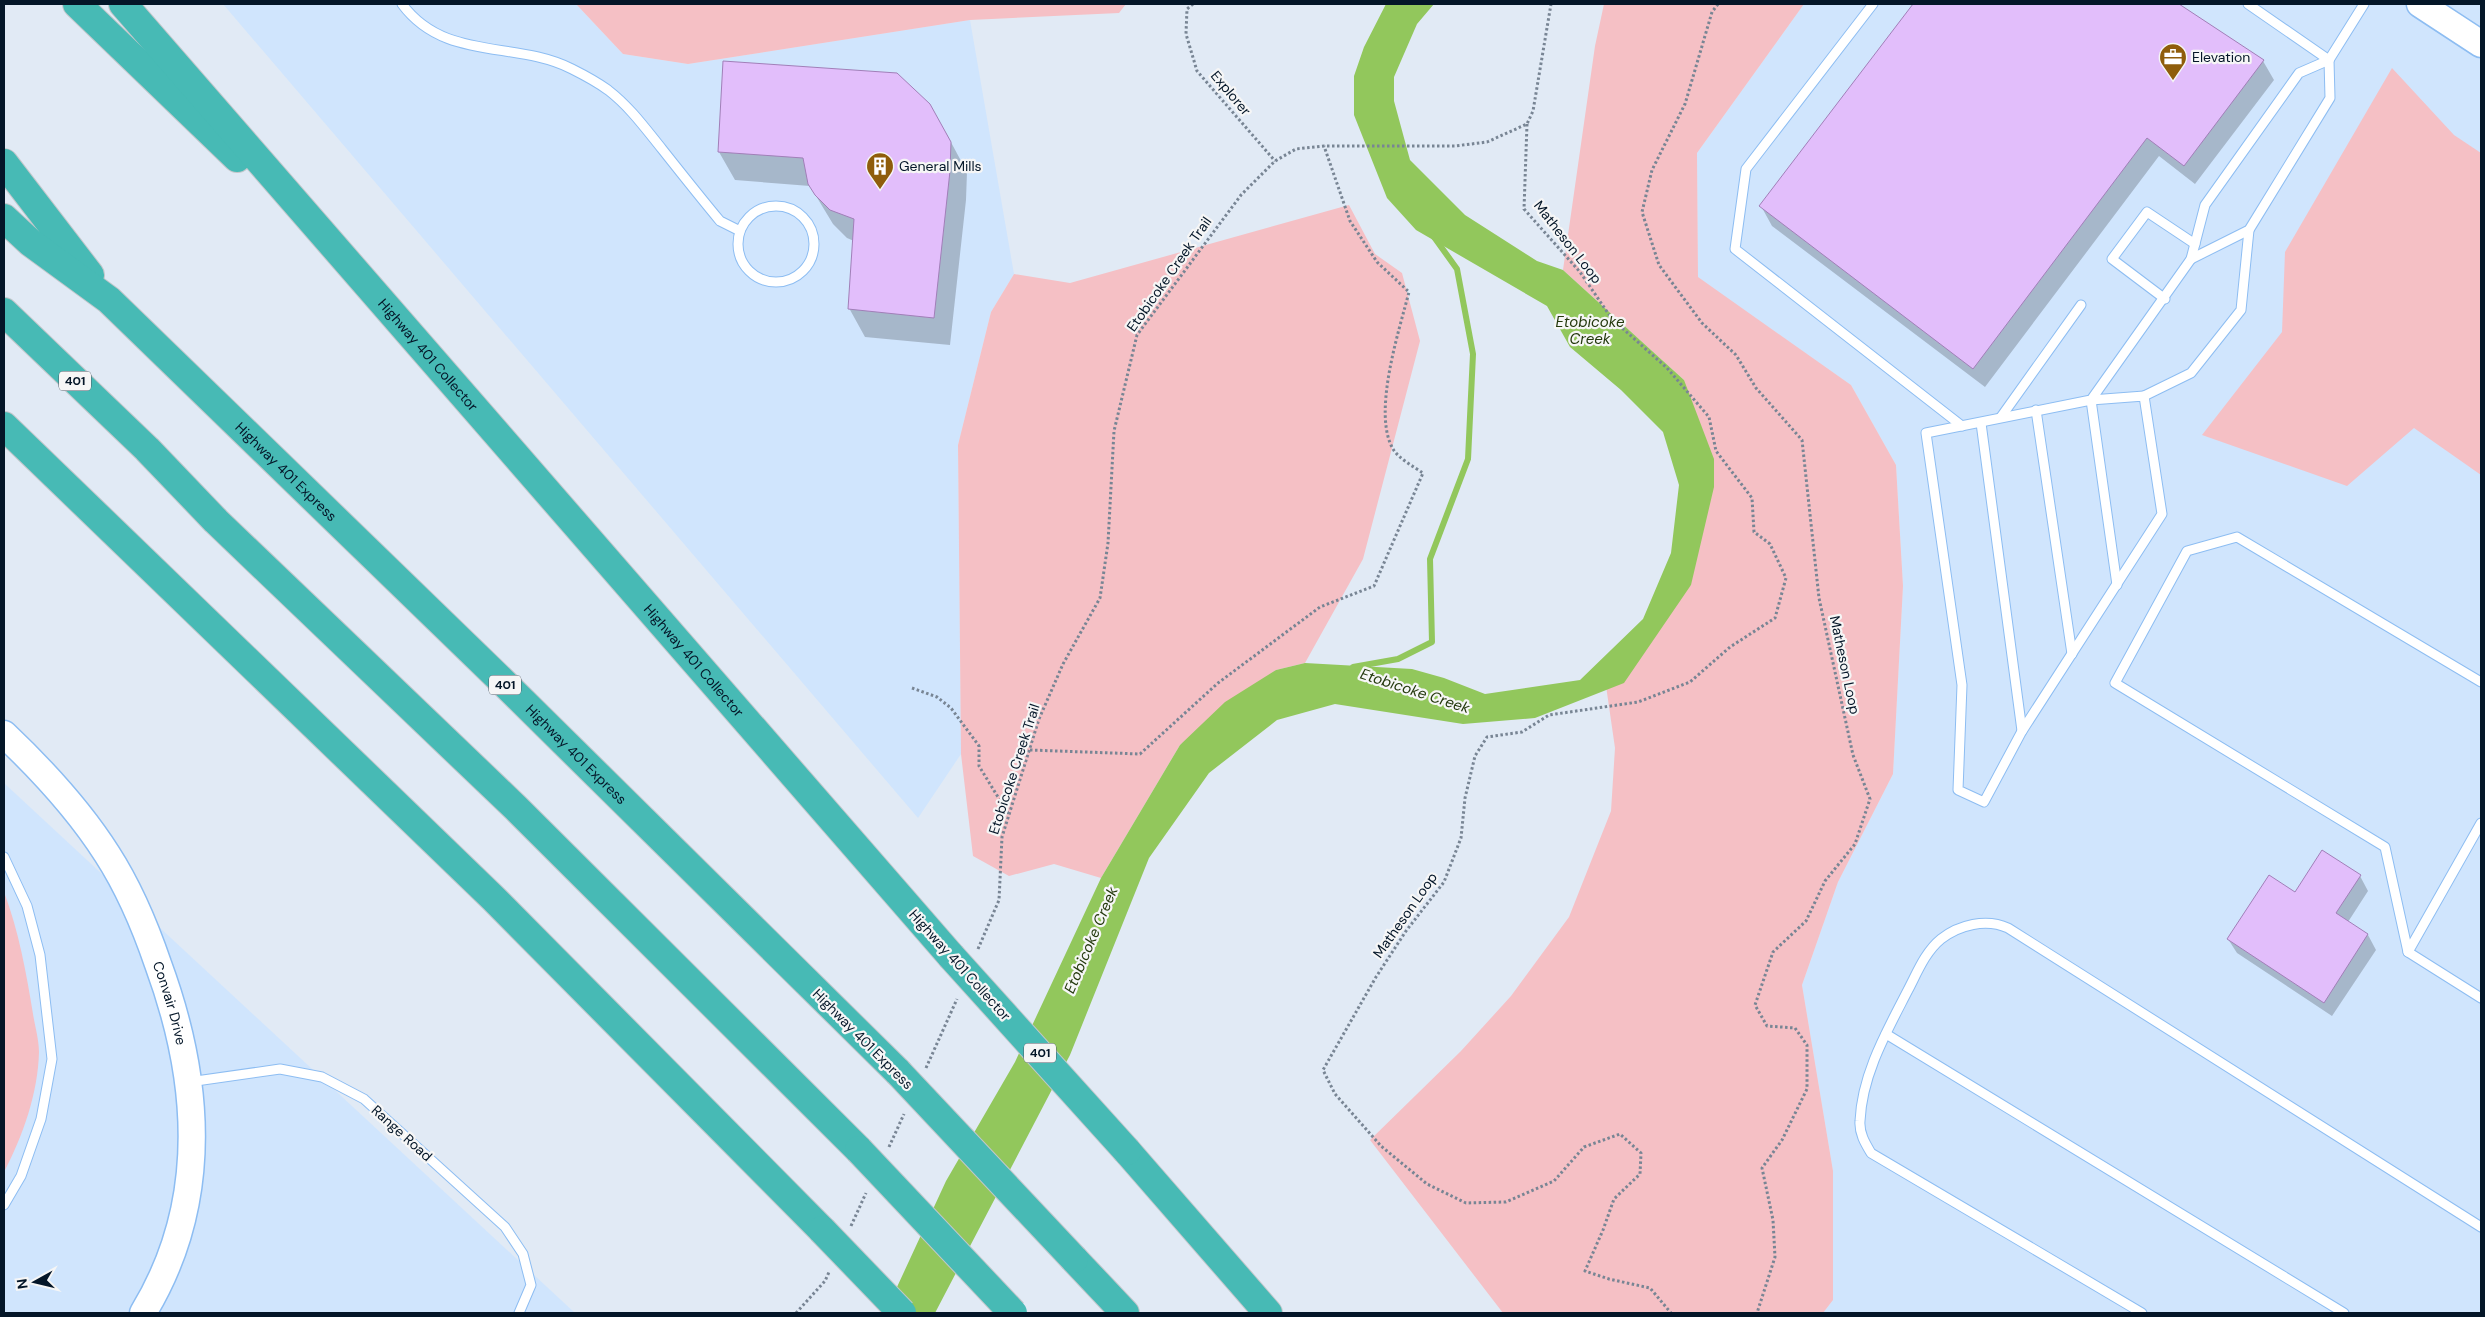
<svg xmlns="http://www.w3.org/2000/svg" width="2485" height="1317" viewBox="0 0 2485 1317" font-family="'DM Sans',sans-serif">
  <rect width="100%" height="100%" fill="#e1eaf5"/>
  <!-- built -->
  <g fill="#d0e5fd">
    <polygon points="223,4 576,4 623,54 688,64 970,20 1014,274 991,312 958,445 961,754 918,818"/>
    <polygon points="1804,4 2481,4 2481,1313 1823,1313 1833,1300 1833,1171 1802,985 1838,882 1893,774 1903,586 1896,465 1851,385 1698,278 1697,153"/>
    <polygon points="4,783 575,1313 4,1313"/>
  </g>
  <!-- green -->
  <g fill="#f5c0c5">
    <polygon points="576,4 1126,4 1119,13 970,20 688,64 623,54"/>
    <polygon points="1604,4 1804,4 1697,153 1698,277 1851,385 1896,465 1903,586 1893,774 1838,882 1802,985 1833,1171 1833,1300 1823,1313 1503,1313 1370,1140 1461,1051 1511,996 1569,917 1611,811 1615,748 1604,672 1691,585 1684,380 1563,270 1595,46"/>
    <polygon points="2392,68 2454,135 2481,153 2481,475 2414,428 2347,486 2202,435 2282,332 2285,252"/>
    <polygon points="1349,205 1375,254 1402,273 1420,341 1363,559 1305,663 1276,670 1180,745 1101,878 1054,864 1009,876 973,856 961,754 958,445 991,312 1014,274 1070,283"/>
    <path d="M4,892c15,40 22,80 29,122 2,12 6,26 6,38 -1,41 -16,84 -35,120z"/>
  </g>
  <!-- water -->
  <polygon fill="#92c75c" points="1386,4 1434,4 1417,24 1394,77 1394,101 1410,160 1465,215 1537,261 1563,270 1684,380 1714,459 1714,487 1691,585 1624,683 1535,718 1463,724 1335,704 1277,720 1209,773 1149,858 1070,1055 935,1313 885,1313 946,1181 1015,1062 1101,878 1180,745 1225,702 1276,670 1305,663 1412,669 1444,678 1485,694 1580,680 1643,619 1671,553 1679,485 1663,432 1621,390 1570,347 1547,306 1416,230 1387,198 1354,115 1354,76 1364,47"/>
  <!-- shadow -->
  <g fill="#0003">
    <polygon points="1914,4 2177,4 2263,61 2274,80 2195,184 2159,156 1985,387 1772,226 1761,206"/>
    <polygon points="946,133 967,172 966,200 950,345 865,337 849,308 854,241 847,238 833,224 810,186 735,180 719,152"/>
    <polygon points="2360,876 2368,891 2348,922 2368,935 2376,950 2332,1016 2237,953 2228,939 2295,894"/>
  </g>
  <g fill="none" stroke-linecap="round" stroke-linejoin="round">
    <!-- stream -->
    <polyline stroke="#92c75c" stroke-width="6" points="1353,667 1398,659 1432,642 1430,559 1468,459 1473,354 1457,269 1434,237"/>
  </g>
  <!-- building -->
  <g fill="#e2befb" stroke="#a17fb8">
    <polygon points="1913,4 2179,4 2264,60 2184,166 2147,138 1973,369 1759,206"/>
    <polygon points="723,61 897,73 930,104 951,142 950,171 934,318 848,309 854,219 830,210 815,195 808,184 803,158 718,152"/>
    <polygon points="2322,850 2361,875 2336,913 2368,934 2324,1003 2227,939 2269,875 2295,892"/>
  </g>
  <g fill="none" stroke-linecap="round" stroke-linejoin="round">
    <!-- lane casing -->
    <g stroke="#8dbdf2" stroke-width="11">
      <g id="lane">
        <path d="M402,4c43,58 113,36 170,65 12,6 25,13 36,21 22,17 37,38 54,59 19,24 38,48 58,72l20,10"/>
        <polyline points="1873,4 1746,169 1735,249 1962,426"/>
        <polyline points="2248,4 2329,60"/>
        <circle cx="776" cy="244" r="38"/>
        <polyline points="2191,259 2249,230 2330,98 2329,60"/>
        <polyline points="2165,299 2112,259 2147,212 2195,244"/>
        <polyline points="2144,396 2191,373 2241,310 2249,230"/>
        <polyline points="2091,400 2144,396 2162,514 2022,731 1984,802 1958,790 1962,685 1926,433 2091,400 2191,259 2205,205 2299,73 2329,60 2364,4"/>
        <polyline points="2091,400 2117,585"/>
        <polyline points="2036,410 2072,654"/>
        <polyline points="2001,417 2081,305"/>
        <polyline points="1981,423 2022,731"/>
        <polyline points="2481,682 2237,537 2187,551 2115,683 2385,847 2408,952 2481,998"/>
        <polyline points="4,857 27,906 40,955 52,1059 41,1119 21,1176 4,1205"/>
        <polyline points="2408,952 2481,823"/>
        <polyline points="1886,1034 2344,1313"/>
        <polyline points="189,1082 280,1069 322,1077 364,1099 505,1227 523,1254 531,1285 519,1313"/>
        <path d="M2142,1313l-271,-160c-6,-10 -12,-20 -11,-32 2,-47 27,-90 48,-131 9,-17 17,-38 33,-51 18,-14 45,-21 67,-11l473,299"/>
      </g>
    </g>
    <!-- secondary casing -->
    <g stroke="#8dbdf2" stroke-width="29">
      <g id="secondary">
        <polyline points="2420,4 2481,44"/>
        <path id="s1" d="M4,734c38,36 75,76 103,120 22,34 38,72 51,110 43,117 52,239 -15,349"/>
      </g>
    </g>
    <!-- highway casing -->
    <g stroke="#c3c7cb" stroke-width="30">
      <g id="highway">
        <polyline points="77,4 237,158"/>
        <path id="s2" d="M123,4l828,952"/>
        <polyline points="4,163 90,275"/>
        <path id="s3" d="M4,218l27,25 78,57 394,382 395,390"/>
        <polyline points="4,312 147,449 216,521 516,808 859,1150"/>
        <polyline points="4,426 493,898 822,1230"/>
        <polyline points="1127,1151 1268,1313"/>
        <polyline points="1074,1259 1125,1313"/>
      </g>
    </g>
    <!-- path -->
    <g stroke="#788594" stroke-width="3" stroke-dasharray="2.5 2.5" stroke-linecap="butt">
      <polyline points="1193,4 1187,9 1186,34 1197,71 1275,161"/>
      <polyline points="1718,4 1712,12 1685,104 1652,170 1642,212 1659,265 1702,323 1736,355 1756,388 1802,440 1819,598 1853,755 1870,799 1855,844 1825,881 1806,921 1773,952 1755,1005 1767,1026 1795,1028 1807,1045 1807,1089 1782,1140 1762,1168 1773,1220 1775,1257 1757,1313"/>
      <polyline points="1527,124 1524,209 1580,272 1612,319 1667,368 1709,417 1716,451 1752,498 1754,532 1770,544 1786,578 1775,618 1730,647 1690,682 1638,702 1549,715 1522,732 1487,737 1475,756 1465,798 1461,838 1444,882 1406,931 1376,977 1323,1070 1335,1094 1381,1146 1427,1184 1466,1203 1506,1202 1554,1181 1584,1147 1620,1134 1641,1153 1640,1174 1614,1199 1603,1230 1585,1271 1609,1279 1650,1288 1671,1313"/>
      <polyline points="912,688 937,697 951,708 979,746 979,766 1009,815"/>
      <path d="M1030,750l110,4 78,-71 102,-76 54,-21 49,-113c-9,-6 -25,-15 -30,-24 -21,-36 6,-118 16,-157l-32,-30 -27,-41 -26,-75"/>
      <polyline points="978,949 999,900 1002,837 1039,719 1063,664 1100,598 1108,543 1114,431 1137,335 1241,195 1275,161 1296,149 1324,146 1455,146 1487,142 1527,124 1533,111 1551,4"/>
      <polyline points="926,1068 957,999"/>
      <polyline points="889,1147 904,1114"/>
      <polyline points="851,1226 866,1193"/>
      <polyline points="796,1313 825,1281 829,1272"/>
    </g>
    <!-- lane -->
    <use href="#lane" stroke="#fff" stroke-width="9"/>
    <!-- secondary -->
    <use href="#secondary" stroke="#fff" stroke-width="26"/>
    <!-- highway -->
    <use href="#highway" stroke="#47bab5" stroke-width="28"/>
    <!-- highway-bridge casing -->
    <g stroke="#c3c7cb" stroke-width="30" stroke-linecap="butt">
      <g id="highway-bridge">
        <polyline points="951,956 1127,1151"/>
        <polyline points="898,1072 1074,1259"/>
        <polyline points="859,1150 1013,1313"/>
        <polyline points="822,1230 902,1313"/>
      </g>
    </g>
    <!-- highway-bridge -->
    <use href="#highway-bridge" stroke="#47bab5" stroke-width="28"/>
  </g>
  <!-- icons -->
  <defs>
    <g id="office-pin" transform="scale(1.4375)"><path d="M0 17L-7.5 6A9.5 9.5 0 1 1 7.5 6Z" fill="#8f5d0b" stroke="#f6f6f6"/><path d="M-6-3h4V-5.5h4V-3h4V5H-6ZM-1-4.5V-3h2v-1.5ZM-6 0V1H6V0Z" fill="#fff"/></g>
    <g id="building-pin" transform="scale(1.4375)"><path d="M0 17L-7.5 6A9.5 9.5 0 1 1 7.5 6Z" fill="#8f5d0b" stroke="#f6f6f6"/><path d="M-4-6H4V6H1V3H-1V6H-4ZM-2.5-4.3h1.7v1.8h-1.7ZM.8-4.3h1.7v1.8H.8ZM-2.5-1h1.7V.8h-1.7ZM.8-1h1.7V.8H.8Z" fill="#fff"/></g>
  </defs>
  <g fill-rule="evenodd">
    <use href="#office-pin" x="2173" y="57"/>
    <use href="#building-pin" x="880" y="166"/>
  </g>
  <g text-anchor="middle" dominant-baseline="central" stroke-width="4.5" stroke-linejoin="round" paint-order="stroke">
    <!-- shield labels -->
    <g fill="#f6f6f6" stroke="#4d5966" stroke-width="1">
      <rect x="59" y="371.5" width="32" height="19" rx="4"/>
      <rect x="489" y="675.5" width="32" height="19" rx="4"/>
      <rect x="1024" y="1043.5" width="32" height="19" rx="4"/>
    </g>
    <g font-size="12" font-weight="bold" fill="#041628">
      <text x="75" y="381">401</text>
      <text x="505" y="685">401</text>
      <text x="1040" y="1053">401</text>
    </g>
    <!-- poi labels -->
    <g font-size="14" fill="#041628" stroke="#f6f6f6" text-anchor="start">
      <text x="2192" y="57">Elevation</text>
      <text x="899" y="166">General Mills</text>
    </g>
    <!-- street labels -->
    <g font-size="14" fill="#041628" stroke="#f6f6f6">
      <text transform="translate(1231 93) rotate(50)">Explorer</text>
      <text transform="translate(1568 242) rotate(52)">Matheson Loop</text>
      <text transform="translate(1169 274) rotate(-55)">Etobicoke Creek Trail</text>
      <text stroke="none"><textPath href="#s2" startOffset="465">Highway 401 Collector</textPath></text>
      <text stroke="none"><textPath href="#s3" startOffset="380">Highway 401 Express</textPath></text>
      <text stroke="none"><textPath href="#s2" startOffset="870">Highway 401 Collector</textPath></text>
      <text transform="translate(1845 665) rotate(78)">Matheson Loop</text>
      <text stroke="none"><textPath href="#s3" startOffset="785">Highway 401 Express</textPath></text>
      <text transform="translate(1014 769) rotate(-72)">Etobicoke Creek Trail</text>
      <text transform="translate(1405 915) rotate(-55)">Matheson Loop</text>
      <text transform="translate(960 965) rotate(48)">Highway 401 Collector</text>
      <text stroke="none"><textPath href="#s1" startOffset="321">Convair Drive</textPath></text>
      <text transform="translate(863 1039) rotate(45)">Highway 401 Express</text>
      <text transform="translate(402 1133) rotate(42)">Range Road</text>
    </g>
    <!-- water labels -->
    <g font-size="15" font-style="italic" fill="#24390d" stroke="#f6f6f6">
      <text x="1590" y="322">Etobicoke<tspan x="1590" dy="17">Creek</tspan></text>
      <text transform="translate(1415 691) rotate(18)">Etobicoke Creek</text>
      <text transform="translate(1091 940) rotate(-67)">Etobicoke Creek</text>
    </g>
  </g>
  <!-- border -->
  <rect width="2485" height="1317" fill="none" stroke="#041628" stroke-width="10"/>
  <!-- north arrow -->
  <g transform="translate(35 1282) rotate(262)" stroke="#f6f6f6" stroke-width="4" paint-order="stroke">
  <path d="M0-4L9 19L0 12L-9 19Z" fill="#041628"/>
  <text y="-8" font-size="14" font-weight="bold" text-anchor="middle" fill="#041628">N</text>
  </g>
</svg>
